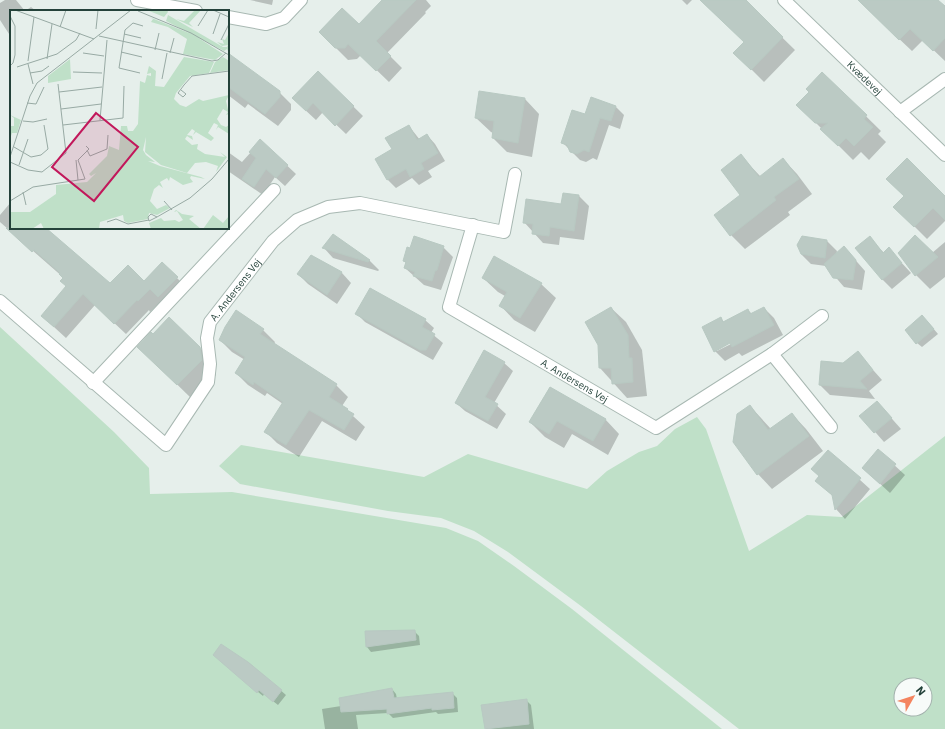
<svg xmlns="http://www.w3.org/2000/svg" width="945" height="729" viewBox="0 0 945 729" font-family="'IBM Plex Sans',sans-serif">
  <rect width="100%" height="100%" fill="#e6efeb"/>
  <!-- green -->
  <g fill="#bfe0c8" fill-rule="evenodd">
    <polygon points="0,327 114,432 149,468 150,494 232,492 446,528 478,541 514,566 572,609 722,729 0,729"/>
    <path d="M697,417l9,12 43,122 58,-36 35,2 103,-81v293h-206l-158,-123 -73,-54 -34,-21 -33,-13 -53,-7 -148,-27 -21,-18 22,-21 183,32 44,-23 119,35 20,-18 32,-19 18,-6 18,-17zM901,685h24v24h-24z"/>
  </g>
  <!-- shadow -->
  <g fill="#0003" fill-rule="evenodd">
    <polygon points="5,0 16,0 25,11 31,7 36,11 11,11 11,37 0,20 0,3"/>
    <polygon points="250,0 273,0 272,5"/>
    <polygon points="383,0 426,0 431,6 425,12 426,13 387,53 402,68 389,82 361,55 357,59 348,60 320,32 359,25"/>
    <polygon points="682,0 692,0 687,5"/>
    <polygon points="700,0 745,1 795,50 764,82 747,65 745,42"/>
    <polygon points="858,0 923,0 945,8 945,61 923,40 912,51"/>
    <polygon points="228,54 279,92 291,104 291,110 278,126 248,104 245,108 228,95"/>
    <polygon points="318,72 363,116 346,134 323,112 316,120 303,108"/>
    <polygon points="823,74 881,131 878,134 886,142 869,160 861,152 853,160 812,119 810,92"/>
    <polygon points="525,99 539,114 532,157 507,152 493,138 493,133 491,132 476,118"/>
    <polygon points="616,107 624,115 620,129 609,125 597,160 593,158 586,162 580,160 562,142 586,115"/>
    <polygon points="409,126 420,140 427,135 435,144 445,161 428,171 432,177 419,185 412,178 396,188 387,179 393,150"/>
    <polygon points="261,141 296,174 285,186 275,177 263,195 228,171 228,152 242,162"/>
    <polygon points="741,156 761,177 783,159 797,174 812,194 788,212 790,215 745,249 731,235 741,195"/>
    <polygon points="579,196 589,206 584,240 560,237 559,245 543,243 524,222"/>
    <polygon points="945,197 945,221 927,239 895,207"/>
    <polygon points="11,202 11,228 45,228 110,284 144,282 162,263 188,289 170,307 162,300 150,312 149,310 126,334 95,305 66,338 42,316 67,286 64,278 0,222 0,215"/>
    <polygon points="870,238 884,253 889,249 911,273 892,289 882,279"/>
    <polygon points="827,241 837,251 836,255 844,247 865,271 862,290 844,287 826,266 811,264 801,254"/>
    <polygon points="945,242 945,277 930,289 916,275 932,253"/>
    <polygon points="443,247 453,257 441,290 424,285 405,268 406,263 404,261"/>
    <polygon points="324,248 369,260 379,270 378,271 333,258"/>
    <polygon points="311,256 342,273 351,283 337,304 308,284 298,274"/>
    <polygon points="483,278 541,284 556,298 535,332 514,320 500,305 505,296 498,292"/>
    <polygon points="611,308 626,322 642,350 647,396 627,398 600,368"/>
    <path d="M764,308l10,10 9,17 -41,21 -3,-3 -14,8 -10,-10 6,-32 3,3 24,-12 4,4zM734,340l1,2 -18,9v-2z"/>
    <polygon points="357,314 425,320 434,328 431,333 443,343 433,360 365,322"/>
    <polygon points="927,321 938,334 922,347 917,343"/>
    <polygon points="263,330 275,342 274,344 336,385 348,397 342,406 365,427 356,441 322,421 299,457 277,443 265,431 283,404 267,393 265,396 248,385 236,373 245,360 232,352 220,340"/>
    <polygon points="153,335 200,348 215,363 216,375 192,399 153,361"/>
    <polygon points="858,353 882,380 869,391 875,399 830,395 820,385"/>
    <polygon points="504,363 513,371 494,403 506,414 497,429 465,411 456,403"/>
    <polygon points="550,388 605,419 619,434 608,455 572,434 564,448 545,437 530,422"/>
    <polygon points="750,406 771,429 792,414 806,429 823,451 772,489 758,474"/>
    <polygon points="886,412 901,429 884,442 861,416"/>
    <polygon points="878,450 905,475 890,493 863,468"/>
    <polygon points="828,451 870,489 845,519 836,509 833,496 816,480 820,476"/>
    <polygon points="414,631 419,636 420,645 371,652 367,647 366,632"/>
    <polygon points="219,660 248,662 286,695 278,705 264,694 263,696"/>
    <polygon points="392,689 396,694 397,699 452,693 457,698 458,712 438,714 436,712 393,718 388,713 356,715 358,729 325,729 322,709 341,706"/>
    <polygon points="526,700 531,705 534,729 486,729 482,706"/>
  </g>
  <!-- building -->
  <g fill="#bbcac4" stroke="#b8c9c2">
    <polygon points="382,0 416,0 376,41 391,56 376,71 348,44 345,48 335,48 319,32 342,8 359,24"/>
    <polygon points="700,0 746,0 783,37 751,70 733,53 744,42"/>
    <polygon points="858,0 938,0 945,6 945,38 933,51 910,29 899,40"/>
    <polygon points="228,53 280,91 280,97 265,114 228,87"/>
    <polygon points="318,71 354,106 335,126 313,103 306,111 292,98"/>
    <polygon points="822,72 867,115 864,119 873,127 854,146 846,138 838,146 820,129 828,123 815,123 796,105 809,92 806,89"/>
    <polygon points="479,91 525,98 518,143 492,138 494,121 475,118"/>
    <polygon points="591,97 616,106 611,121 600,118 589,152 584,150 577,154 570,152 567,145 561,143 572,110 585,114"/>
    <polygon points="409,125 417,140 427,134 438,153 421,163 424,169 410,177 406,169 387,180 375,159 392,149 385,138"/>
    <polygon points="260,139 288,165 276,178 266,169 254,187 242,179 256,158 249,152"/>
    <polygon points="741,154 759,177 783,158 799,179 774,197 776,200 730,236 714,215 740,195 721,170"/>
    <polygon points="907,158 945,196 945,220 933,208 914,227 893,207 904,196 886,179"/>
    <polygon points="563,193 579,195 574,231 550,227 549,236 532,234 533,224 523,223 526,199 561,204"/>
    <polygon points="6,228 46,228 110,283 128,265 144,281 162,262 178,277 158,297 150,289 138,301 137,300 114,324 83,294 54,327 41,316 66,286 60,281 63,278 59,274 60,273 34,250 32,252"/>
    <polygon points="333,234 370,260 368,262 322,248"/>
    <polygon points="915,235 938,257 915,276 898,253"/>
    <polygon points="414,236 444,246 437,270 435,271 432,281 413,276 415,272 404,268 406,262 403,261 407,247 410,248"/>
    <polygon points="802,236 827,240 825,258 801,254 797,245"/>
    <polygon points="870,236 883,253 889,247 902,263 882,280 855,248"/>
    <polygon points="844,246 856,260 853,280 833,278 824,264"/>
    <polygon points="311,255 342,272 327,295 297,274"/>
    <polygon points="494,256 542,283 520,318 499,306 507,292 482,278"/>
    <polygon points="370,288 426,319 422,327 435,334 426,350 420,350 355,314"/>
    <polygon points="611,307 628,335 629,358 632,358 633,382 612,384 611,368 599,368 598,345 585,322"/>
    <polygon points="764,307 774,325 732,347 730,343 714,352 702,327 721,317 723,322 748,309 750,314"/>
    <polygon points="236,310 264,329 260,334 337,384 329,397 348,409 347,410 354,414 344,430 309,410 286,445 264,432 283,402 254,382 253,385 235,373 245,357 219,340 225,327"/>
    <polygon points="922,315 934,329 916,344 905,330"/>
    <polygon points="169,317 200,347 202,360 177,385 137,347 151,332 153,334"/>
    <polygon points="484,350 505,362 485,397 498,404 488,421 455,403"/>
    <polygon points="858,351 873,370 860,381 867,389 819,385 821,361 843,363"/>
    <polygon points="550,387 606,419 593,441 557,421 549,434 529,422"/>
    <polygon points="877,401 892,418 874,433 859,416"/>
    <polygon points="750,405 768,430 792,413 809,436 757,475 733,442 737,414"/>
    <polygon points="878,449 896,464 880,484 862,468"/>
    <polygon points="828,450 861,478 835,510 832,495 815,481 819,476 811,469"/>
    <polygon points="415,630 416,640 366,647 365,631"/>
    <polygon points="221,644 248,662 282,690 273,702 259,690 257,693 213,655"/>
    <polygon points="392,688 394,698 453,692 454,708 432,710 432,708 387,714 387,709 341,712 339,698"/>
    <polygon points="527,699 529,724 485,729 481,705"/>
  </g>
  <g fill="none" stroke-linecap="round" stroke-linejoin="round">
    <!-- minor casing -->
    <g stroke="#a8b8b2" stroke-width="14">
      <g id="minor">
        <polyline points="137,0 196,11"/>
        <path id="s1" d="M784,0l161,155"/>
        <polyline points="228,17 266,24 284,18 301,0"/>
        <polyline points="900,112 945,79"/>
        <path id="s2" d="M473,225l-24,82 207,121 116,-74 50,-38"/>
        <path id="s3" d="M0,301l166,144 42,-63 2,-18 -3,-26 3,-16 63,-81 24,-21 31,-13 32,-4 144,29 11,-58"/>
        <polyline points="772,354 831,427"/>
        <polyline points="93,383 274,190"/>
      </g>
    </g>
    <!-- minor -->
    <use href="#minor" stroke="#fff" stroke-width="12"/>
  </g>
  <g text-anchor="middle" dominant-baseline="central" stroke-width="3.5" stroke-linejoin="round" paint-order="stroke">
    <!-- street labels -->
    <g font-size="10" fill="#24423a" stroke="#f7fbf9">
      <text stroke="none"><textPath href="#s1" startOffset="112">Kvædevej</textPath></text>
      <text stroke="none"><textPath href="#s3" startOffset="397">A. Andersens Vej</textPath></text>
      <text stroke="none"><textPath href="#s2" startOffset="231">A. Andersens Vej</textPath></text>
    </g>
  </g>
  <!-- overview -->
  <g transform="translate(10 10)">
    <rect width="219" height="219" fill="#e6efeb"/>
    <path d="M137,0h20l1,2 -4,5zM185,0h6l-12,13 4,4 -17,-8 8,2zM158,5l55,32h4l1,-2 -6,1 -5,-4 7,2 -2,-5 3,1 4,-7v20l-2,-4 -3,2 -56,-29 -2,-1zM139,7l45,18 29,19 -8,6 -32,-6 4,-15 -19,-12 -17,-5 2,-3zM174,47l30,5 -5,11 -19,3 -14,17 -2,6 6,6 6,2 13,-8 4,2 26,-6 -3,6 3,13 -3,1 2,-3 -5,-3 -6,10 4,6 5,2 3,-2v9l-11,-7 -2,3 2,-5 -4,-2 -6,10 6,5 -3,3 -15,-9 -3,3 2,-4 -3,-2 -5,6 5,1 1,4 -6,-4 -2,3 7,6 6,-1 -1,5 8,5 20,3 -5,-5 7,5 -11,15 2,-6 -12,-4 -11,1 -8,10 -26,-8 -16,-13 1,-15 -3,13 3,5 -33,8 33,-8 9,7 -7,-1 12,5 41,11 4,2 -14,-3 -1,2 3,4 -10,3 -13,-8 -1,4 -2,-3 -7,4 3,6 -4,-3 -5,4 -4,12 7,8 9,-4 4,3 -13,7 -8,-2 -1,6 -20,4 -4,-2 -1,-6 -23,7 -1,7h-55l-3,-6 -9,6h-22v-17h20l26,-18v-9l31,-3 9,-9 -5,3 -2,-2 18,-18 2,-10 10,4 2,-24h6l1,5h5l5,-7 2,-43 5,2 2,-8 4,1v-3l-4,1 2,-8 7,5 -1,15 9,1zM213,47l6,4v9l-19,3 5,-11zM60,49l1,20 -23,4v-7zM0,105l11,5 -4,13h-5l-2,6v-13h4v-8zM166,200l6,4 12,2 -5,3 12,10h-50l-3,-9 1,3 12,-5 3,3 11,-1 4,2 4,-2 -6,-9 -3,1zM203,205l10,8 6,-7v13h-26z" fill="#bfe0c8"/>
    <path fill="none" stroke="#98aaa4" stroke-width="1" d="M5,0l79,29M203,0l16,7M128,1l53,22 38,22M0,6l5,10v29l-2,8 -3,3M188,16l10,-16M50,17l6,-17M86,19l2,-19M114,24l17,4M203,24l7,-20M89,26l113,25 6,-1 8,-7M211,30l8,-16M145,40l4,-17M111,42l21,5M73,43l21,3M160,43l4,-15M37,49l5,-35M18,51l6,-44M18,54l5,20M7,57l40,-13 19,-14 4,-7M63,62l29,1M20,63l12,-2 7,-5M130,63l-21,-5 6,-38 8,-7 10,3M152,69l5,-26M0,72v15M171,80l5,4 -3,3 -5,-4 6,-8 8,-9 37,-5M49,82l43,-5M17,93l9,1 8,-17M51,99l40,-5M90,110l7,-80M13,111l10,1 14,-3M53,115l60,-7 1,-32M4,137l17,10 10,-2 7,-6 -4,-24M77,140l3,6 17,-7 1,-14M0,147l20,-61 7,-13 94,-73M66,150l2,20M0,152l18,8 14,2 24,-19 -8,-69M9,155l9,-26M13,182l3,13M0,191l23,-14 52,-8 -7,-19 11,-11 -3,-3M154,191l8,9M147,207l-6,-3 -3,3 1,4 8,-4 33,-19 22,-19 17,-20M97,212l9,-3 12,5 21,-4"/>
    <path fill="#c2185b" fill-opacity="0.15" stroke="#c2185b" stroke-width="2" d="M86,103l42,34 -44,54 -42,-34z"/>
    <rect width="219" height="219" fill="none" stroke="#24423a" stroke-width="2"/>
  </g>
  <!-- north arrow -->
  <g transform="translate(913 697) rotate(51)"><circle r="19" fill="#f7fbf9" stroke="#a3b1ad"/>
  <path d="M0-3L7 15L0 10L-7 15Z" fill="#f4845f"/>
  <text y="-6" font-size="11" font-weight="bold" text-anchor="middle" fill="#24423a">N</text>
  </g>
</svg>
